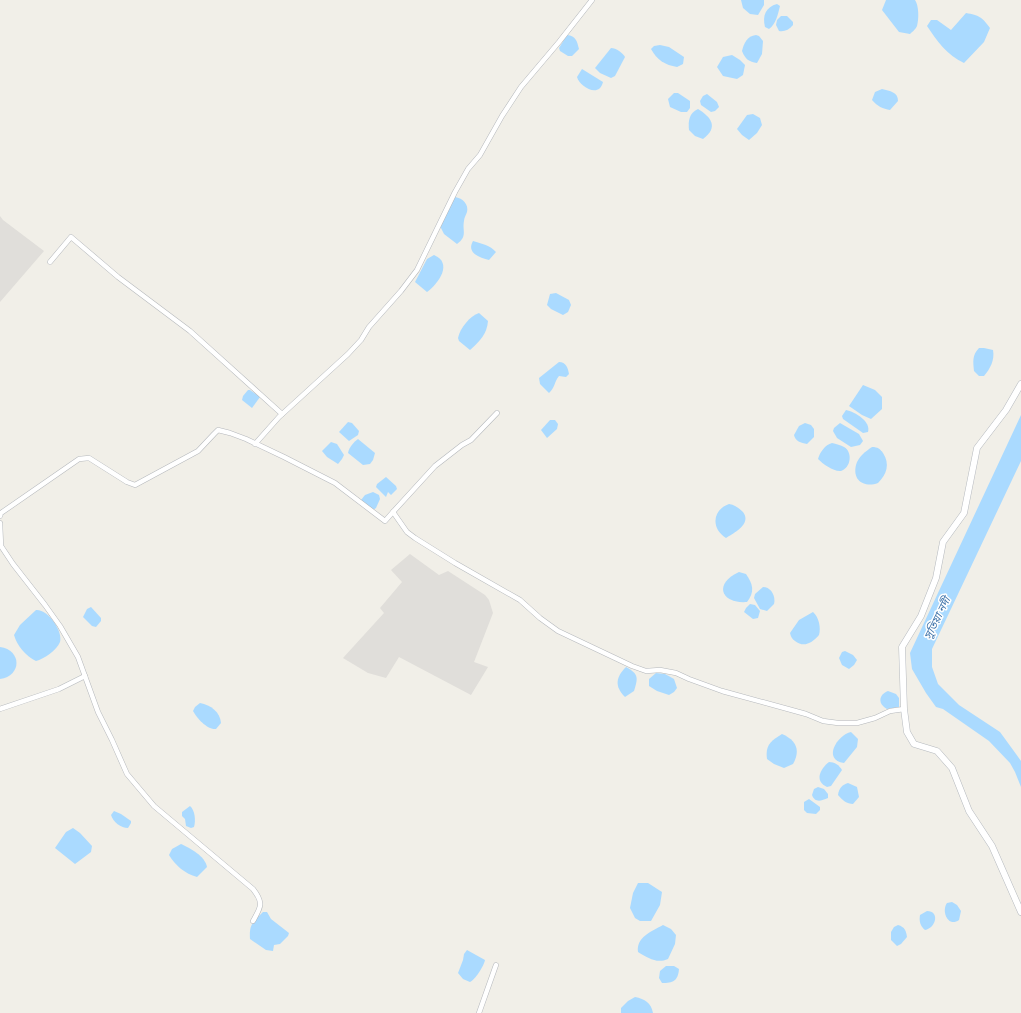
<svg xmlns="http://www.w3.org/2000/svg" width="1021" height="1013" viewBox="0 0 1021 1013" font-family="'IBM Plex Sans','Noto Sans Bengali',sans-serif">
  <rect width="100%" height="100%" fill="#f1efe8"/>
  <!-- industrial -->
  <g fill="#e0deda">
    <polygon points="0,216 3,220 44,251 0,302"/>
    <polygon points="410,554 439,575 448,571 485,595 489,600 493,613 474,662 488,667 471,695 399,657 386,678 368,673 343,658 384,613 380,608 402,582 391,570"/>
  </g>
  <!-- water -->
  <g fill="#aadaff">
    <polygon points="741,0 764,0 764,5 758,15 750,14 743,8"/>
    <path d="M886,0h29c4,6 4,19 2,26 -1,3 -5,6 -7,8l-11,-2 -17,-22z"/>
    <path d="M777,4l3,2c-2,8 -4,18 -11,23l-4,-2c-3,-12 1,-20 12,-23z"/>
    <path d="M966,13c13,2 16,4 24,15l-6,14 -20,21c-17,-8 -27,-22 -37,-37l4,-6h6l14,10z"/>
    <path d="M781,16h6l6,6v3c-4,5 -9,7 -14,6l-3,-6 1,-5z"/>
    <path d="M567,35c9,1 10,6 12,14l-7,7h-4l-8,-5 -1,-3z"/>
    <path d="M756,35l3,1 4,5 -1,13 -5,9c-8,-1 -12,-4 -15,-12 2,-8 5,-15 14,-16z"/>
    <path d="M660,45l9,2 15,10 -1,7 -6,3c-12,-2 -20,-7 -26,-18l3,-3z"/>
    <path d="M611,48c5,0 12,5 14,9l-10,19 -4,2 -11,-5 -5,-5z"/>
    <polygon points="732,55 740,60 745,65 743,75 737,79 723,76 717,67 723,57"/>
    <path d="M582,69l21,13c-4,17 -24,4 -26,-5z"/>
    <path d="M882,89c8,2 16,3 16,12l-8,9c-7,-1 -13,-4 -18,-10l3,-8z"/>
    <polygon points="674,93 678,93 690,101 690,108 687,112 681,112 670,107 668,99"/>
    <polygon points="707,94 717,102 719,107 715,111 711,112 701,105 700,101 703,96"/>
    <path d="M698,109c13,8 21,18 5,30l-8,-3 -6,-6c-1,-9 0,-17 9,-21z"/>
    <polygon points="753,114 760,118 762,125 757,133 749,140 742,135 737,129 747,115"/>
    <path d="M455,197c8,1 14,8 12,15 -1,3 -3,6 -3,9 -2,10 4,15 -7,23l-13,-10 -4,-8z"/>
    <path d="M473,241c9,3 17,4 23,11l-7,8c-9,-2 -23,-7 -16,-19z"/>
    <path d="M434,255c19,8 5,28 -7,37l-12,-10 12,-23z"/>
    <polygon points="556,293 569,300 571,305 568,312 563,315 551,309 547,305 550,294"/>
    <path d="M479,313l9,8c-1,13 -8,20 -18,29l-11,-9 -1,-3c2,-10 12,-22 21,-25z"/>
    <path d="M979,348h5l9,2c2,10 -3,19 -9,26h-5l-5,-5c-1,-9 -2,-16 5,-23z"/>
    <path d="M559,362c7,0 9,6 10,12l-3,3 -7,-1c-5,6 -4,12 -10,17l-9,-9 -1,-6z"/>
    <polygon points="863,385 875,390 882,397 882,409 871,419 862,415 849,406"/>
    <polygon points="248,390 250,390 260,397 252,408 242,400 243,396"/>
    <path d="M846,410c9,2 25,11 22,22l-5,1 -20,-14 -1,-3z"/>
    <polygon points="1021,415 1021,461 932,649 932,667 938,684 959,705 1000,732 1021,761 1021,787 1015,772 1010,763 989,741 943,709 936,707 926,693 912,669 910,653"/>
    <polygon points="550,420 555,420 558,424 557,429 547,438 541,430"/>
    <polygon points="348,422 352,423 359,431 358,435 349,441 339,432"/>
    <path d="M805,423l6,2 3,4v8l-7,7c-6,-1 -12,-3 -13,-9l5,-9z"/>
    <polygon points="840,423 859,434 863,441 860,445 851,447 837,438 833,431 834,428"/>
    <path d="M358,439l17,14 -2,7 -3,4 -7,1 -15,-12c1,-6 6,-11 10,-14z"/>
    <polygon points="331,442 337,444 344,455 342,459 338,464 327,457 322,451"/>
    <path d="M832,443c4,1 9,2 12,4 9,5 7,21 -3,24 -7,1 -18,-7 -23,-12 2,-7 7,-14 14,-16z"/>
    <path d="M872,447c6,0 8,2 11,6 7,11 4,21 -5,30 -13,5 -26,-2 -22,-18 2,-8 10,-14 16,-18z"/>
    <polygon points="386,477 396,486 397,489 391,495 388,492 386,497 376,487 377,484"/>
    <polygon points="373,492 379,495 380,499 376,508 373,510 361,500 365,495"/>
    <path d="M729,504c6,1 10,4 14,8 9,12 -9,21 -17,26 -15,-9 -14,-28 3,-34z"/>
    <path d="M739,572l7,2c7,10 9,18 1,28 -26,2 -34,-18 -8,-30z"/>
    <path d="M763,587c8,0 13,9 11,17l-7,7 -7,-2 -6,-11 1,-4z"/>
    <polygon points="750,604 755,605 760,611 758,618 753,619 744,612 746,608"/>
    <polygon points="91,607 101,618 101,621 96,627 92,626 83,617 87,609"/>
    <path d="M36,610c12,-1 27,21 24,32 -3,8 -16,17 -24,19 -10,-5 -19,-15 -22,-26l6,-10z"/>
    <path d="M813,612c6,5 8,16 6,23 -7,8 -15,13 -24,6 -3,-2 -4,-4 -5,-8l9,-13z"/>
    <path d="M0,647c22,3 22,29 0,32z"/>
    <polygon points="845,651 853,655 857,660 854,665 849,669 842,665 839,658 842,652"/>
    <path d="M626,667c13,7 12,11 8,24l-9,6c-11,-11 -9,-20 1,-30z"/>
    <polygon points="656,673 665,674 674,679 677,688 674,692 669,695 657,691 649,686 649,679"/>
    <path d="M888,691l8,3 3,4v9l-12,2c-9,-5 -9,-14 1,-18z"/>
    <path d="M200,703c11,2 20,9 21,20l-5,6c-9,1 -19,-11 -23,-18l2,-4z"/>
    <path d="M851,732l7,7 -1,8 -13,16c-22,-3 -7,-28 7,-31z"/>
    <path d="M782,734c14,6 19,16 11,30l-9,4 -10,-4 -7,-5c-2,-14 4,-18 15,-25z"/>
    <path d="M829,762c6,0 10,3 13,8l-11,16 -4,1c-13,-6 -7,-18 2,-25z"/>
    <path d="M848,783l9,4 2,10 -6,7c-6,0 -11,-4 -15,-9 1,-7 4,-10 10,-12z"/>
    <path d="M818,787l6,2 4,5v4c-7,3 -13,5 -16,-3l2,-6z"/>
    <polygon points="809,799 820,807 820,810 816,814 807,813 804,810 804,802"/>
    <path d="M190,806c5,4 6,15 4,21l-3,1 -5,-2 -1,-7 -3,-3v-4z"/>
    <path d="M114,811l7,3 10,7v2l-3,5c-7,0 -15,-6 -17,-13z"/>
    <polygon points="73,828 80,833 92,846 91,852 75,864 55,848 66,832"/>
    <path d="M181,844c9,4 24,12 26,23l-10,10c-12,-3 -22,-12 -28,-22l3,-6z"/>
    <polygon points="638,883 648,883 662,892 660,905 651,921 640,921 635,918 630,908 633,893"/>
    <path d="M952,902l5,3 4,6 -2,9c-11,8 -18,-9 -12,-17z"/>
    <path d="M927,911c13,0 9,17 -2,19 -5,-4 -6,-9 -5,-15z"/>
    <path d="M263,912h4l4,7 18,14 -1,3 -8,8 -6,1 -1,6 -7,-1 -16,-11c-1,-15 3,-17 13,-27z"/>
    <path d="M663,925l8,4 5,6 -1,9 -7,15c-11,5 -20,-1 -30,-7 -2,-15 14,-21 25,-27z"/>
    <path d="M898,925c7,2 8,6 9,12l-6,7 -4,2 -6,-6v-8l3,-5z"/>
    <path d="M467,950l18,10c-1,6 -10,20 -15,22l-7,-3 -5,-6 5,-13 1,-6z"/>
    <path d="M666,966h8l5,3c-1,12 -6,14 -17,14l-3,-5 1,-7z"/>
    <path d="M635,997c10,2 16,6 18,16h-32v-5l7,-7z"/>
  </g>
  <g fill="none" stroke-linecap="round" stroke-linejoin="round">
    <!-- street casing -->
    <g stroke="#b5b8bc" stroke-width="5.5">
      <g id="street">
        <polyline points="50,262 71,237 118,277 190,331 282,414"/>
        <polyline points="497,413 471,440 462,445 435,466 393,512 407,532 415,538 455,563 520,600 540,618 558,631 632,666 646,671 660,670 676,673 689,679 722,691 806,714 823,721 838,723 857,723 875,718 890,711 904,709"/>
        <polyline points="255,444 279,417 348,354 361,340 369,327 401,291 417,270 455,192 468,169 480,155 502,116 521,87 559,42 592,0"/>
        <polyline points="0,516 1,513 79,459 89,458 127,482 135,485 198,451 214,434 218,430 230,433 246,439 284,457 335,483 385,521 393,512"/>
        <path d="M0,523l1,23 12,18 32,41 15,21 18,31 20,55 14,28 15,34 27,32 99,83c11,14 8,18 0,32"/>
        <polyline points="0,709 59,689 85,676"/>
        <polyline points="479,1013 496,965"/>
      </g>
    </g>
    <!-- secondary casing -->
    <g stroke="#b6babf" stroke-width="7">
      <polyline id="secondary" points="1021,384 1006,410 977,448 964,513 943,542 936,578 921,616 902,647 904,709 907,732 914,744 937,751 952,768 969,811 992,846 1021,912"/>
    </g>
    <!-- street -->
    <use href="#street" stroke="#fff" stroke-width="4.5"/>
    <!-- secondary -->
    <use href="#secondary" stroke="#fff" stroke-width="6"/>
  </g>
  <g text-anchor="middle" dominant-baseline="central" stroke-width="3" stroke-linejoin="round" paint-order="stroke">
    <!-- water labels -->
    <g font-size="11" font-style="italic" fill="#4174aa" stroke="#fff">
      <text transform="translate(937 618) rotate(-64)">সুতিয়া নদী</text>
    </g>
  </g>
</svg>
